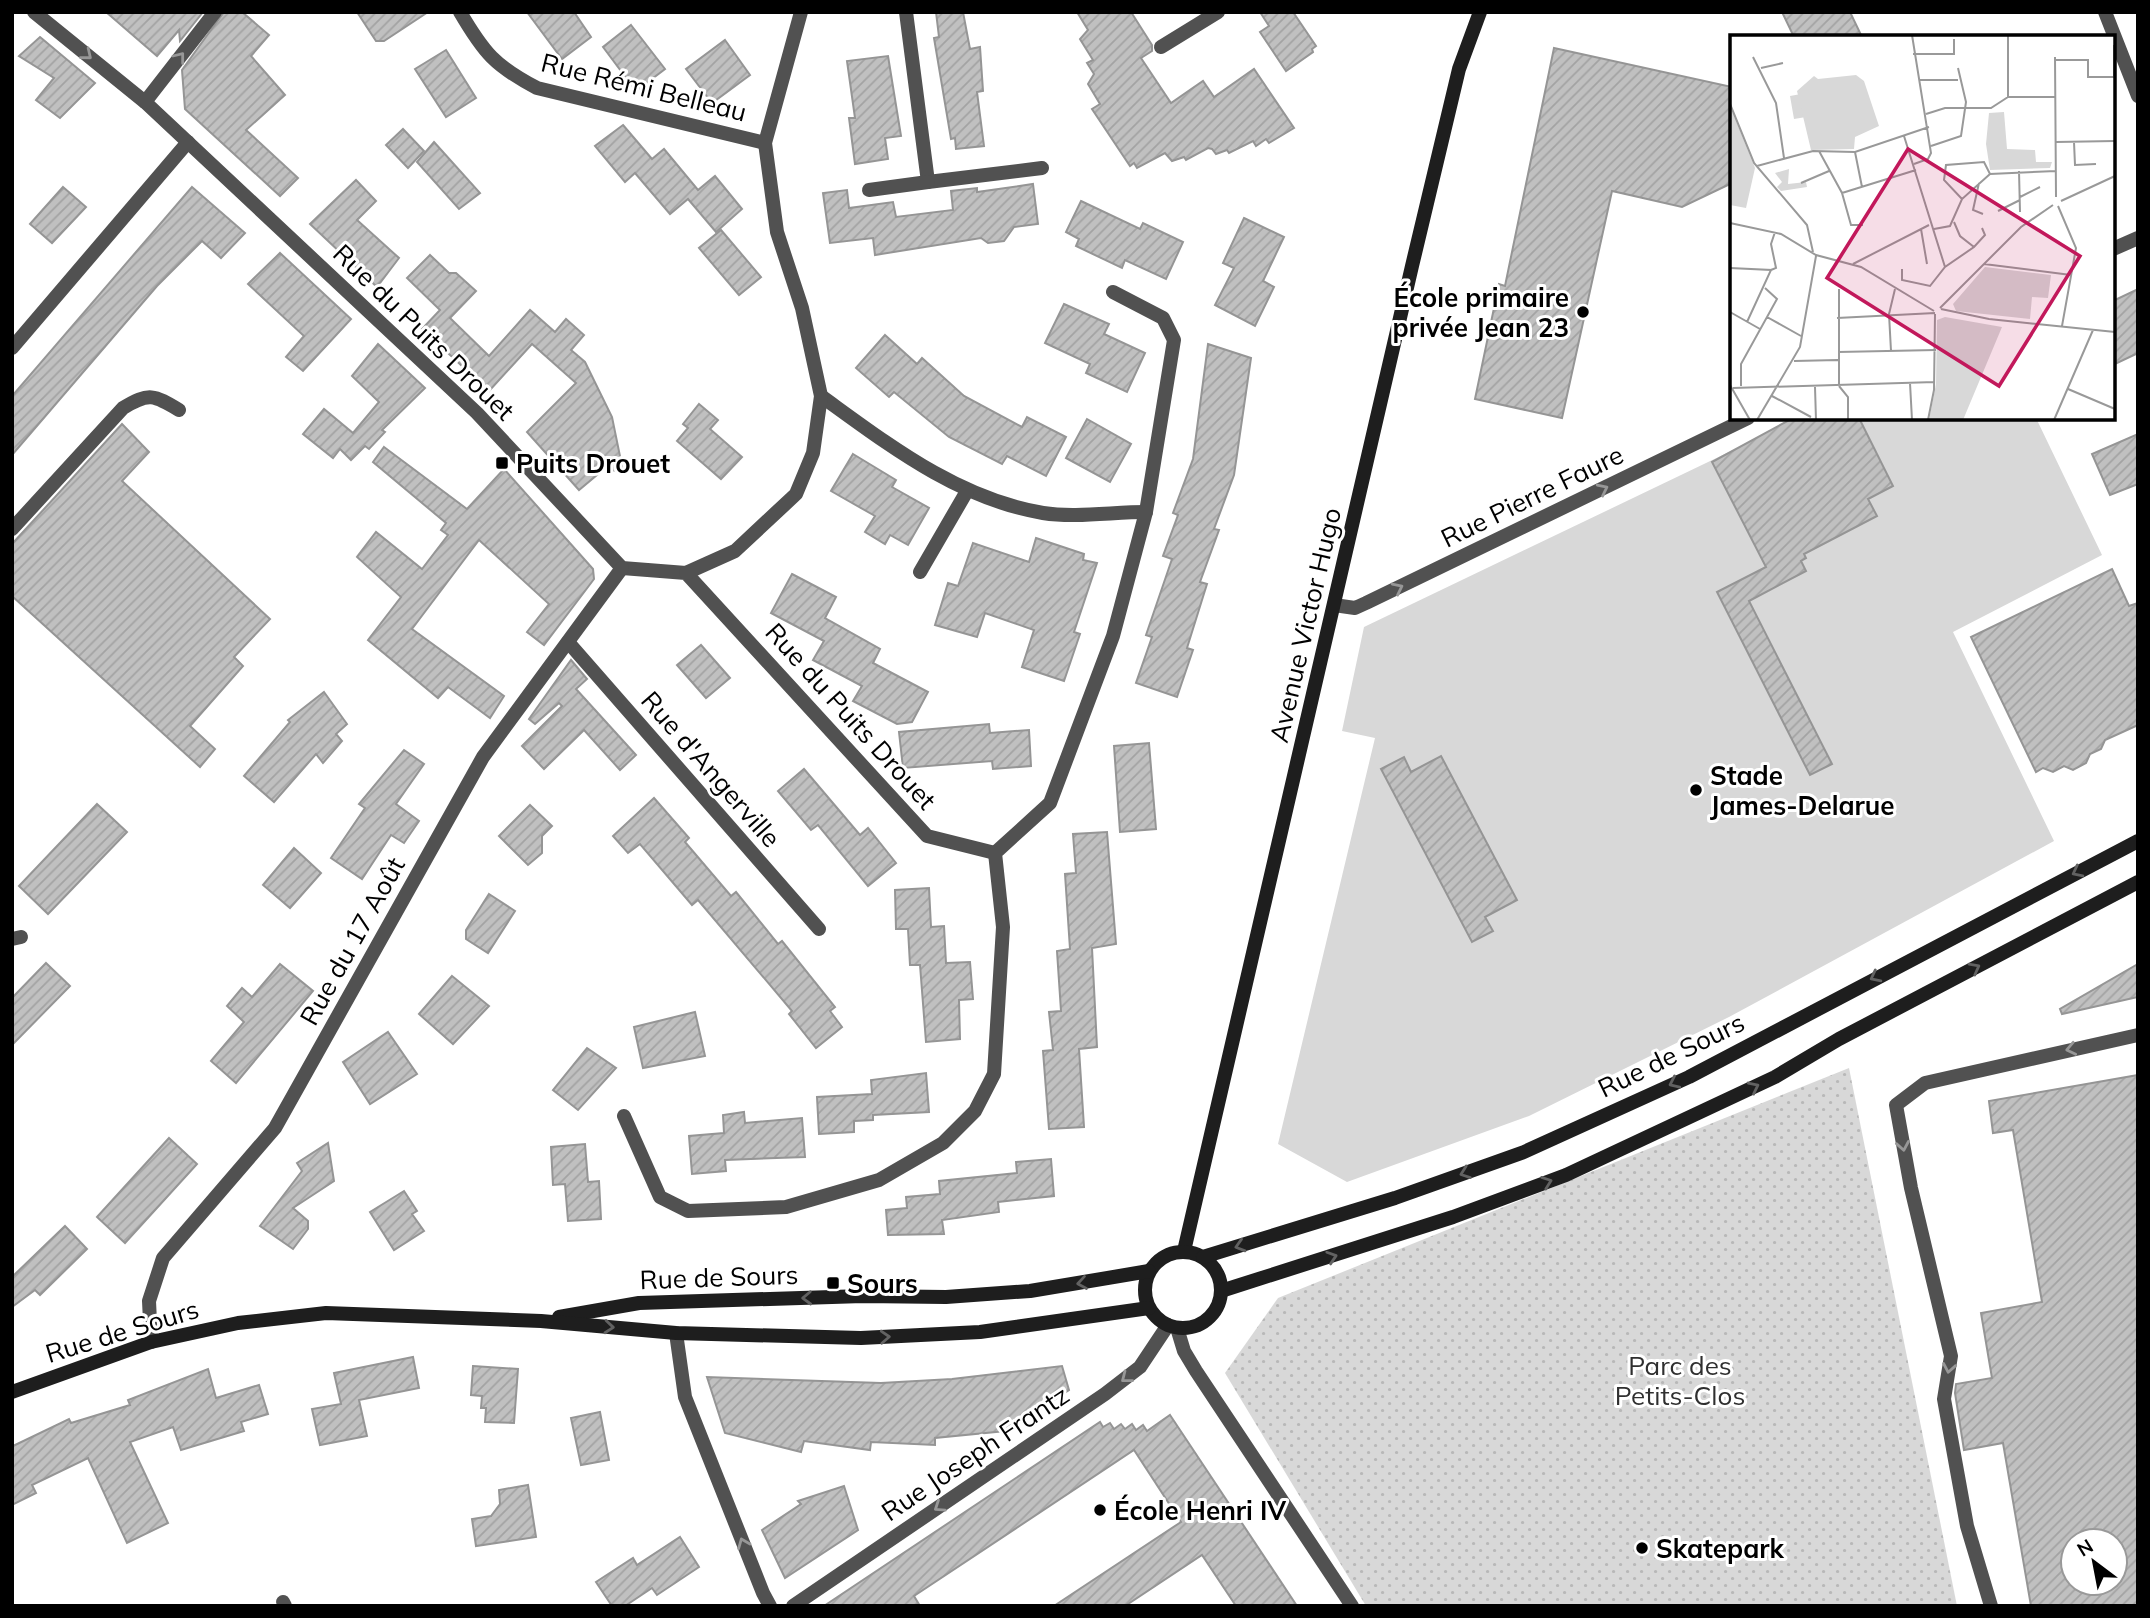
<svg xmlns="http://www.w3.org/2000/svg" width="2150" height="1618" viewBox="0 0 2150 1618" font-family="Mulish,sans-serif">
  <defs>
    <pattern id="park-dots" width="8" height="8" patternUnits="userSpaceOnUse" patternTransform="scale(1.75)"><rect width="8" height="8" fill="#d8d8d8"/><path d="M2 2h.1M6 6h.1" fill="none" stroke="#b8b8b8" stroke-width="1.8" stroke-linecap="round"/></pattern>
    <pattern id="building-hatch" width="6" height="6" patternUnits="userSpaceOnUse" patternTransform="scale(1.75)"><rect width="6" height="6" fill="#c0c0c0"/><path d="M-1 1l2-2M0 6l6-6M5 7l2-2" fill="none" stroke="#a3a3a3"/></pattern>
  </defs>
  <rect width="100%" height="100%" fill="#fff"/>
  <!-- grass -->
  <polygon fill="#d8d8d8" points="1800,418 2036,418 2102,555 1953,632 2054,841 1729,1017 1529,1116 1347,1182 1278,1144 1375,738 1342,731 1364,627"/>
  <!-- park -->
  <polygon fill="url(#park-dots)" points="1849,1068 1957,1606 1366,1606 1225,1373 1278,1298"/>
  <!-- building -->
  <g fill="url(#building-hatch)" stroke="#959595" stroke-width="2" fill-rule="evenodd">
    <polygon points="106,12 203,12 180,41 179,30 157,56"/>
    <polygon points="224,12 242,12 269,35 251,56 285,95 246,130 298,178 280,196 185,109 182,70"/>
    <polygon points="357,12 428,12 384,41 376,41"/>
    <polygon points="527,12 574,12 591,37 562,59"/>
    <polygon points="936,12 963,12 970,49 980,47 983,91 977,92 984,146 956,149 955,138 951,139 934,38 939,37"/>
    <polygon points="1077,12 1131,12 1152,45 1152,51 1141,58 1171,103 1203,81 1214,97 1254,69 1294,128 1269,143 1266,139 1256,146 1253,141 1229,153 1227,150 1216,154 1212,149 1208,148 1186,160 1184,157 1172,161 1165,153 1137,168 1134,163 1130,166 1092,109 1100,104 1088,84 1094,74 1087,63 1093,60 1080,39 1088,30"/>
    <polygon points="1260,12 1293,12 1316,46 1312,49 1313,52 1286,71 1260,32 1269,26"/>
    <polygon points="1782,12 1850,12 1862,37 1794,37"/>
    <polygon points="631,25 665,69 636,91 603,47"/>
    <polygon points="40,37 95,83 60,118 36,100 54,78 19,56"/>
    <polygon points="725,40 750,75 712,103 686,69"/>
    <polygon points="1554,48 1732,87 1732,183 1682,207 1612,191 1562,418 1475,399 1499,284 1505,286"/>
    <polygon points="446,50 476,98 446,117 415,69"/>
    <polygon points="888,56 901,136 885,138 888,159 855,164 849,118 855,118 847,61"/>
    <polygon points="623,125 652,159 664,149 698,190 715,176 742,209 716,232 688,199 670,214 635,173 625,182 595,146"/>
    <polygon points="403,129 424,151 408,168 386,145"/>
    <polygon points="434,142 480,193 459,209 417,162"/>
    <polygon points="356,180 376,201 357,220 399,258 377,287 310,224"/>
    <polygon points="1033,184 1038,224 1014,227 1004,241 988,243 981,238 875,255 873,238 830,243 823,193 847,190 849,208 893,202 896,217 953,210 951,191 977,188 977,192"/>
    <polygon points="63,187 86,207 52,243 30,224"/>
    <polygon points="192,187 245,233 221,258 202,241 157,286 12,455 12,396"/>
    <polygon points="1081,201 1140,229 1143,223 1183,242 1166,279 1125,260 1122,268 1076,246 1079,239 1066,232"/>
    <polygon points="1244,218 1284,237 1263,281 1274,287 1255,326 1215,305 1234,268 1223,263"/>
    <polygon points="721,230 761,277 739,295 699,248"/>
    <polygon points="280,253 351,319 303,371 286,357 304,336 248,284"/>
    <polygon points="430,255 449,273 456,273 476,291 450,318 489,356 530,310 555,332 566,319 584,335 571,350 585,362 612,417 623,471 603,470 579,490 527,432 576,383 532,344 489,391 422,329 440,310 407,278"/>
    <polygon points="2138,289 2138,353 2113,365 2113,301"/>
    <polygon points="1064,304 1109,324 1104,334 1145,353 1127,392 1086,373 1090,364 1045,343"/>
    <polygon points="885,335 917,364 922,358 964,396 1022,427 1027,417 1066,437 1046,476 1007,456 1002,464 949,437 894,392 889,397 856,368"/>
    <polygon points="378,344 425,388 382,430 385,432 369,449 365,446 351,460 340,449 333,458 303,434 324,409 353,433 379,402 352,376"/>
    <polygon points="1208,344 1251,358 1234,475 1214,529 1219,530 1200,582 1207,584 1187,648 1193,650 1177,697 1136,683 1152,637 1146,635 1172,559 1163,556 1178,515 1173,513 1193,459"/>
    <polygon points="699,404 718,420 710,429 742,457 721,479 677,441 688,428 683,424"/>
    <polygon points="1793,418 1859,418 1893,486 1868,499 1877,516 1804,554 1806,558 1801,561 1806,571 1749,601 1832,764 1810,775 1717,592 1766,567 1712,462"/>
    <polygon points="1087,419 1131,444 1110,482 1066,458"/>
    <polygon points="122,424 149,452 122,481 270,619 234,657 243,666 190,726 215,749 200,767 12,596 12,544"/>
    <polygon points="2138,434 2138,484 2110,495 2092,454"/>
    <polygon points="384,447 467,509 504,469 593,569 594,579 544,645 527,632 549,604 479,540 412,629 504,696 490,718 448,687 438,698 368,640 401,597 357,557 376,532 422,569 448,535 441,530 446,523 373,462"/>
    <polygon points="853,454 896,480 892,487 929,508 908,545 890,535 885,544 865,532 875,516 831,491"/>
    <polygon points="1036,538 1084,554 1083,560 1097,563 1074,632 1080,634 1064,681 1022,667 1034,630 985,613 977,637 935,625 948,583 958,586 973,543 1029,562"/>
    <polygon points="2112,569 2129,606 2138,603 2138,725 2105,740 2101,749 2090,754 2086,763 2073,770 2064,766 2053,772 2043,768 2036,772 1971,637"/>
    <polygon points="792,574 836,597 825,618 880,649 873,663 928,692 912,722 897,724 853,701 862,686 813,660 824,641 771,613"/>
    <polygon points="701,645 730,678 706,698 677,665"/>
    <polygon points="571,660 587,679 576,689 636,755 620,770 584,730 544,769 522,746 562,706 559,703 535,724 529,719"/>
    <polygon points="324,692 347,724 336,734 342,741 323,763 316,754 274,802 244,776 290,722 288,720"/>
    <polygon points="989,724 990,733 1029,730 1031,766 993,769 992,761 903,768 899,732"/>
    <polygon points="1149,743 1156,829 1120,832 1114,746"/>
    <polygon points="404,750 424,764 396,804 419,821 404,843 391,835 362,879 331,858 365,808 359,804"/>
    <polygon points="1441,756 1517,900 1485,917 1493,931 1472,942 1381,769 1404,757 1411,772"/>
    <polygon points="804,769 860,835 868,828 896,863 868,886 818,825 811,830 778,791"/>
    <polygon points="654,798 689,838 685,842 731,896 736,892 778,944 782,941 835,1007 830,1011 842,1027 816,1048 789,1014 792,1011 698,900 692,905 640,844 628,853 613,836"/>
    <polygon points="97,804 127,832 48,914 19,886"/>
    <polygon points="530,805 552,826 542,836 542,853 528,865 499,836"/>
    <polygon points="1107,832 1116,944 1092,948 1097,1047 1079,1049 1084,1127 1049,1129 1043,1051 1053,1050 1049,1012 1061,1011 1057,951 1070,949 1065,874 1076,873 1073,834"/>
    <polygon points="294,848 321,873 290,908 263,885"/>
    <polygon points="929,888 931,927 944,926 946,963 970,962 973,999 959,1000 960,1039 926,1042 920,965 910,965 908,929 896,929 895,890"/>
    <polygon points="489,894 515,911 488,953 466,939 466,930"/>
    <polygon points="46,963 70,986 12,1045 12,998"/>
    <polygon points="280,964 313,991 236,1083 211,1061 244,1022 227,1006 242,988 252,997"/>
    <polygon points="2138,964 2138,997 2062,1014 2060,1009"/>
    <polygon points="452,976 489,1006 453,1044 419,1014"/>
    <polygon points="695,1012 705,1056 643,1068 634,1027"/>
    <polygon points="388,1032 417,1074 370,1104 343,1062"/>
    <polygon points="587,1048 616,1068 578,1110 553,1090"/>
    <polygon points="926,1073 929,1112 873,1115 873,1120 854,1121 854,1132 819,1134 817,1097 872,1094 871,1080"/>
    <path d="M2138,1075v531h-107l-28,-163 -39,7 -9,-57 1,-9 36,-6 -11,-65 61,-11 -29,-172 -20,3 -4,-32zM2073,1541h42v42h-42z"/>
    <polygon points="744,1112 745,1123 802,1118 805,1157 725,1160 726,1171 692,1174 689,1136 724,1133 723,1115"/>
    <polygon points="169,1138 197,1164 125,1243 97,1217"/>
    <polygon points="328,1143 334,1181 293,1208 308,1221 308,1229 293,1249 260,1226 302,1171 297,1163"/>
    <polygon points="585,1144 588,1182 599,1181 601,1219 568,1221 565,1184 553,1185 551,1147"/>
    <polygon points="1051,1159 1054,1196 998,1202 999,1212 942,1220 944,1234 888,1235 886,1210 907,1208 906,1197 940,1194 939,1181 1017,1173 1016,1162"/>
    <polygon points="404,1191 417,1211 412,1214 424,1231 394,1250 370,1212"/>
    <polygon points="65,1226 87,1249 40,1295 35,1290 12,1307 12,1277"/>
    <polygon points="413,1357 419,1388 359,1400 367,1436 320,1445 312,1409 341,1404 334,1373"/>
    <polygon points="473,1366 518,1369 514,1423 485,1422 486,1408 481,1408 482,1396 471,1395"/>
    <polygon points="1062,1366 1069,1390 1006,1431 935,1438 935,1445 871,1442 870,1450 804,1441 801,1452 725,1433 707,1377 881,1383 952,1379"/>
    <polygon points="208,1369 216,1398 259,1385 268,1414 241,1422 244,1431 181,1450 173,1427 130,1442 168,1523 127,1543 88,1458 32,1485 36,1493 12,1505 12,1443 13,1446 69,1419 71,1423 130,1405 128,1400"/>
    <polygon points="600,1412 609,1460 581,1465 571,1418"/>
    <polygon points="1170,1415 1297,1606 1236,1606 1202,1555 1125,1606 1054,1606 1181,1522 1134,1450 914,1596 920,1606 824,1606 1100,1422 1103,1427 1110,1423 1114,1429 1121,1424 1125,1429 1132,1424 1136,1430 1143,1425 1147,1431"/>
    <polygon points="528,1485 536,1537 476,1546 472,1519 491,1516 500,1504 499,1490"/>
    <polygon points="844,1486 858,1530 785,1578 762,1530 801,1504 798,1501"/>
    <polygon points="680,1537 699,1567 657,1595 652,1588 625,1606 612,1606 596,1582 633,1558 637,1565"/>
  </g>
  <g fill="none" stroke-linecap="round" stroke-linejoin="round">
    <!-- service -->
    <g stroke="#515151" stroke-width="14">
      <path d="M12,529l111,-121c26,-16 31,-13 56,2"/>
      <polyline points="283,1602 285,1606"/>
      <polyline points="1991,1606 1967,1526 1944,1399 1951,1356 1911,1188 1896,1105 1925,1083 2138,1035"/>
    </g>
    <!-- minor -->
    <g stroke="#515151" stroke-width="14">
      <polyline points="34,12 145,102 477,413 622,568 686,573 927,836 995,853"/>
      <path d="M460,12c24,41 35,54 77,76l228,55"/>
      <polyline points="906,12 928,182 1042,168"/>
      <polyline points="2105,12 2138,96"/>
      <polyline points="1161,47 1218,12"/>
      <polyline points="145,102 215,12"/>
      <polyline points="869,190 928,182"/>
      <polyline points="2113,249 2138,238"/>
      <polyline points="12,348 188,142"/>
      <path d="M821,396c68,49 137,103 222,117 32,5 70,-1 103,-1"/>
      <polyline points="920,572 967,491"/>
      <polyline points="686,573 735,551 796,494 813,453 821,396 802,308 777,232 765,143 801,12"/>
      <polyline points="1334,605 1355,608 1366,603 1748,418"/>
      <polyline points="568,642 819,929"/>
      <polyline points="12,939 21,937"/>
      <polyline points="624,1116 660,1197 688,1211 786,1207 879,1180 943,1143 975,1111 994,1074 1003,927 995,853 1050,803 1113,636 1146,512 1174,340 1163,318 1113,292"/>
      <polyline points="1177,1328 1184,1351 1196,1371 1352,1606"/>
      <polyline points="676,1333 685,1397 763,1593 770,1606"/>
      <polyline points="151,1342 149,1301 163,1258 275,1128 483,757 622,568"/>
      <polyline points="793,1606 1105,1394 1140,1367 1168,1325"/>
    </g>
    <!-- secondary -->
    <g stroke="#1e1e1e" stroke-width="14">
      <polyline points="1184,1251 1412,266 1459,69 1480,12"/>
      <circle cx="1183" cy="1290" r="38"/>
      <polyline points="1203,1257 1395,1198 1524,1152 1689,1077 2138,841"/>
      <polyline points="1221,1291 1453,1217 1566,1175 1775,1077 1839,1039 2138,882"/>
      <polyline points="559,1317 639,1303 863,1296 946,1297 1030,1291 1149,1271"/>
      <polyline points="12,1392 151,1342 238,1323 326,1313 541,1321 676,1333 861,1338 980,1332 1149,1308"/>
    </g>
  </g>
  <!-- one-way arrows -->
  <defs><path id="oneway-chevron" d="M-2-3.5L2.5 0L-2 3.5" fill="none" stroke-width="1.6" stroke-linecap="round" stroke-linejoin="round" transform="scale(1.75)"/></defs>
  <g stroke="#979797">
    <use href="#oneway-chevron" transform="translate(87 55) rotate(39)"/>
    <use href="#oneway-chevron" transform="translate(180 57) rotate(-52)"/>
    <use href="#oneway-chevron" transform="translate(1603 489) rotate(-26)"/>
    <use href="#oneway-chevron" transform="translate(1398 588) rotate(-26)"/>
    <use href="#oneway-chevron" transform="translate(2071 1049) rotate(168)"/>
    <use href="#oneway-chevron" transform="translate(1903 1146) rotate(80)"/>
    <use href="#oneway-chevron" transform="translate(1949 1368) rotate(100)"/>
    <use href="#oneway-chevron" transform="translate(1126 1378) rotate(142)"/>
    <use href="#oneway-chevron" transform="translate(939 1507) rotate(146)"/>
    <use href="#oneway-chevron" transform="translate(743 1543) rotate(-112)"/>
  </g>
  <g stroke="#626262">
    <use href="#oneway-chevron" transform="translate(2077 872) rotate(153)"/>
    <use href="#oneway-chevron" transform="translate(1975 968) rotate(-28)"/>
    <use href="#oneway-chevron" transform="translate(1875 977) rotate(153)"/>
    <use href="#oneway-chevron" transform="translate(1674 1083) rotate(155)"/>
    <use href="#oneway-chevron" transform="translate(1754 1087) rotate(-26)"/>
    <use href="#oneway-chevron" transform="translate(1465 1173) rotate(160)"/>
    <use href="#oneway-chevron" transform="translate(1547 1182) rotate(-20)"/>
    <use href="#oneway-chevron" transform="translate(1240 1246) rotate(163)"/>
    <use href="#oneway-chevron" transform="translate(1332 1257) rotate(-18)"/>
    <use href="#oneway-chevron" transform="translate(1082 1283) rotate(171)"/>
    <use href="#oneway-chevron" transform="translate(807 1298) rotate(178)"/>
    <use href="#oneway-chevron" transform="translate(609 1327) rotate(5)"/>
    <use href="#oneway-chevron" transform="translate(885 1337) rotate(-3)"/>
  </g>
  <!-- markers -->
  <g fill="#000" stroke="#fff" stroke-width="2.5">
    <circle cx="1583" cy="312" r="7"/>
    <rect x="495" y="456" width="14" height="14" rx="3.5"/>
    <circle cx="1696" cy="790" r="7"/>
    <rect x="826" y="1276" width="14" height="14" rx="3.5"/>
    <circle cx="1100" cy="1510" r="7"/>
    <circle cx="1642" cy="1548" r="7"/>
  </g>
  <g text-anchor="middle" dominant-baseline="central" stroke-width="6" stroke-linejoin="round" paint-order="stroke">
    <!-- street labels -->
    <g font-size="26" fill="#000" stroke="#fff">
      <text transform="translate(644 87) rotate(14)">Rue Rémi Belleau</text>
      <text transform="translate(424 332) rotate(44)">Rue du Puits Drouet</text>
      <text transform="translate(1532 496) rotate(-26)">Rue Pierre Faure</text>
      <text transform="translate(1305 625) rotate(-77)">Avenue Victor Hugo</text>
      <text transform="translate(851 716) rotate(48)">Rue du Puits Drouet</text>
      <text transform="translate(711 769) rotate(49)">Rue d'Angerville</text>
      <text transform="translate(352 941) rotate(-61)">Rue du 17 Août</text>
      <text transform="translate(1671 1055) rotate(-26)">Rue de Sours</text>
      <text transform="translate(719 1277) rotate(-2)">Rue de Sours</text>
      <text transform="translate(122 1331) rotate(-17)">Rue de Sours</text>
      <text transform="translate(975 1453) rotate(-34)">Rue Joseph Frantz</text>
    </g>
    <!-- poi labels -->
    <g font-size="26" font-weight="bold" fill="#000" stroke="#fff" text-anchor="start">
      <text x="1569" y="297" text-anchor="end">École primaire<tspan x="1569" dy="30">privée Jean 23</tspan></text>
      <text x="516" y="463">Puits Drouet</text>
      <text x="1710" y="775">Stade<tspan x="1710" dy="30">James-Delarue</tspan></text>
      <text x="847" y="1283">Sours</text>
      <text x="1114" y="1510">École Henri IV</text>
      <text x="1656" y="1548">Skatepark</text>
    </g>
    <!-- park labels -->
    <g font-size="26" fill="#2f2f2f" stroke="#fff">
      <text x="1680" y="1365">Parc des<tspan x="1680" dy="30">Petits-Clos</tspan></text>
    </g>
  </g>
  <!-- overview -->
  <g transform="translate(1730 35)">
    <rect width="385" height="385" fill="#fff"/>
    <path d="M71,59l5,23 -12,2 -4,-23zM274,77l3,37 28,1 1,12h16l-2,6 -60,2 -4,-26 3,-31zM255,232l66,8 -3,23 -16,-1 -2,22 -74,-8 -3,-7z" fill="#d8d8d8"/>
    <path d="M126,40l8,6 15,45 -24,11 -1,12 -43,1 -14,-59 17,-15 4,3z" fill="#d8d8d8"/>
    <path d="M0,71l25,62 -9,40 -16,-3z" fill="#d8d8d8"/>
    <path d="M59,134l-1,15 18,-2 1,5 -26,4 -4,-4 5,-5 -7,-9zM215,282l57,10 -39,93h-34l7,-36 1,-64z" fill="#d8d8d8"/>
    <path fill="none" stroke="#999" stroke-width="2" d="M182,0l19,118 -3,6 -14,5M278,0v62M183,19h41v-15M23,22l23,46 8,55M325,22l1,140M325,25h33v17h26v-32M31,33l22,-5M190,45h38M278,62h48M0,69l24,59 53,62 6,27M196,79l19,-6h46l17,-11M174,101l41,131M326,107l59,-1M344,107l1,23 21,-1M201,111l30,-10 5,-34 -8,-34M89,116l23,42 9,32h12M125,117l7,35M27,131l56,-15 42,1 74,-25M289,136l1,41M71,148l28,-12M249,148l-6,27 10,4M112,158l74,-23M290,162l20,-10M232,164l-18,-19 2,-15 38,-3 6,12M331,166l54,-25M328,171l18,42 -14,78M268,176l22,-11M224,187l6,14 14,11M0,188l51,11 35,21 45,12 73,44M191,194l6,35M204,194l16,-3 12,-27 28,-25 66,-3M123,229l76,-39M254,229l87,11M0,233l41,2 -24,52M172,234v11l28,6 15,-19 29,-20 11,-12 -3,-7M41,235l5,-2 -5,-24 4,-12M210,273l81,-81 32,-22M211,274l48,10 126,13M0,277l30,17M37,282l34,19M107,283l98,-5M161,316l-2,-37 6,-25M108,317l98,-2M64,326l44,-1M180,348l2,37M0,350l20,35M11,351v-22l36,-65 -12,-11M109,351v-97M109,351l9,11v23M85,352l1,33M3,353l202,-6M338,354l47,20M42,361l39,21M27,385l43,-73 16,-91M198,385l6,-30 1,-76M324,385l39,-90"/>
    <path fill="#c2185b" fill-opacity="0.15" stroke="#c2185b" stroke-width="3.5" d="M178,114l172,107 -81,130 -172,-108z"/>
    <rect width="385" height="385" fill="none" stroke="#000" stroke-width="3.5"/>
  </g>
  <!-- border -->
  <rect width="2150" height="1618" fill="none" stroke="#000000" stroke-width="28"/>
  <!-- north arrow -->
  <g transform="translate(2094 1562) rotate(328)"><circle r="33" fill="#ffffff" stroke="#999999" stroke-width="2"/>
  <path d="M0-5L12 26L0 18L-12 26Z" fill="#000000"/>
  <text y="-10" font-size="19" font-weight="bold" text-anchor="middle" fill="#000000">N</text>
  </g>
</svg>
